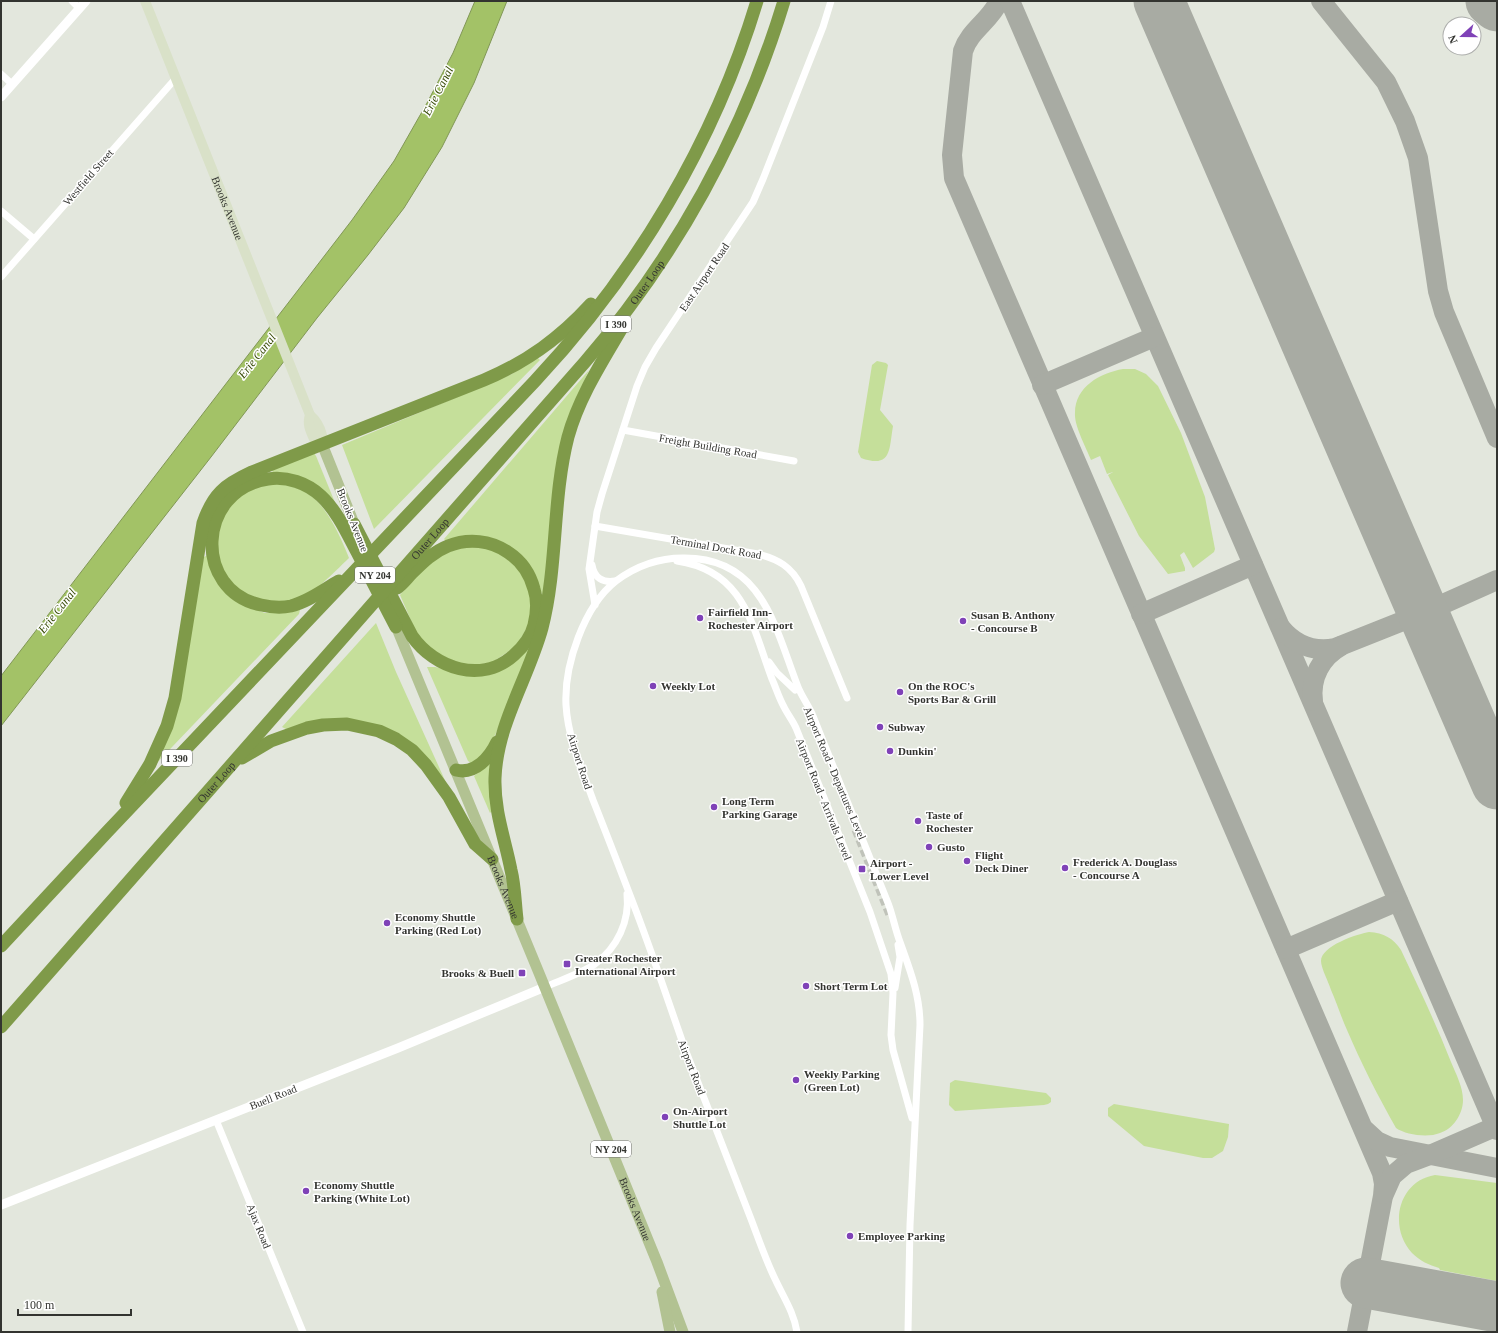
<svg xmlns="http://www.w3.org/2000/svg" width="1498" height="1333" viewBox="0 0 1498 1333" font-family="'Times New Roman',serif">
  <rect width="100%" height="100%" fill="#e3e7dd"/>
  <!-- green -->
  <g fill="#c5df9a">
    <polygon points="537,357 540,360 374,529 342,445 512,374"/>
    <path d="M877,361l9,2 2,2 -8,45 13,16c-4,23 -1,43 -32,32l-3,-6 14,-87z"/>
    <path d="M1123,369h12l11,5 12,12 23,47 24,64 10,52 -1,3 -21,16 -9,-16 -4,3 5,13v3l-17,3 -29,-38 -31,-61 5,-3 -6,2 -7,-18 -9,4c-5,-13 -17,-34 -16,-47 0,-27 26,-40 48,-44z"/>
    <polygon points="589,370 571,411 545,598 512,550 448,543 444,539"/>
    <polygon points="314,453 316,456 336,505 273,475 272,469"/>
    <path d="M279,483c13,3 25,6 35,15 16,15 27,40 35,60 -16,15 -39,41 -61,45 -12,2 -24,-1 -35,-6 -4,-2 -10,-4 -14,-7 -26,-21 -28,-63 -7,-87 5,-5 15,-11 21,-14 7,-4 18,-4 26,-6z"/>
    <polygon points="465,546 489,549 505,556 521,571 532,596 530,622 517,646 491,663 465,666 432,651 416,632 400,595 417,574 441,555"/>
    <polygon points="208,555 231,597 240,604 265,613 300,610 299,614 152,768 204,557"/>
    <polygon points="376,623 396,672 448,787 379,729 286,729 282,727"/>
    <polygon points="527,648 530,651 497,731 486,753 471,763 468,761 427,667 435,667 464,674"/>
    <polygon points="493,761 493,810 490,813 474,776"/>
    <path d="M1369,932c15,1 24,6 32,18 18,38 35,74 50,112 5,12 12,25 12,38 0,14 -10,29 -23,33 -12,5 -34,2 -44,-5 -18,-32 -35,-65 -49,-98 -6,-13 -10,-27 -16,-40 -2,-7 -10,-22 -10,-29 0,-15 36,-27 48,-29z"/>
    <polygon points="955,1080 1046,1093 1051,1098 1051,1102 1048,1104 1044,1105 955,1111 949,1105 950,1083"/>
    <polygon points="1114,1104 1229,1124 1228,1137 1223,1151 1212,1158 1203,1158 1144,1146 1108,1116 1108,1108"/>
    <path d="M1435,1175l62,8v98l-57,-11 -1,-2c-10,-3 -19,-7 -27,-15 -24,-26 -14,-72 23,-78z"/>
  </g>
  <!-- water -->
  <polygon fill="#a3c267" stroke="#819756" points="475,1 507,1 474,83 442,147 404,208 368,255 317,318 211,457 1,726 1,676 352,220 394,161 427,103 453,53"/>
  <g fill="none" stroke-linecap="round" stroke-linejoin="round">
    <!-- taxiway -->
    <g stroke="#a8aba3" stroke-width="20">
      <path d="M999,1c-9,20 -29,29 -36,50l-11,104 2,23 428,995 2,11 -1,12 -26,136"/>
      <polyline points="1010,1 1497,1130"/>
      <polyline points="1321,1 1386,82 1405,121 1418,158 1438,291 1444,312 1497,438"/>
      <polyline points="1042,385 1154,337"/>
      <polyline points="1141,614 1253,565"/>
      <path d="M1281,628c14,17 33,24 54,20l88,-35 74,-33"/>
      <path d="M1313,701c-3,-23 8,-44 28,-55"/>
      <polyline points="1286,949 1398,901"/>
      <polyline points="1365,1130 1377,1141 1390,1147 1497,1168"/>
      <polyline points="1384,1194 1392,1176 1406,1164 1430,1155 1497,1126"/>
    </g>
    <!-- runway -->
    <g stroke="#a8aba3" stroke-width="51">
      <polyline points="1159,1 1497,784"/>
      <polyline points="1491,1 1497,6"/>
      <polyline points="1366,1283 1497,1307"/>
    </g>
    <!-- minor-tunnel -->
    <polyline stroke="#c0c3ba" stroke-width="7" stroke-dasharray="7 3.5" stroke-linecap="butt" points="855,830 889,915"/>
    <!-- minor -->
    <g stroke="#fff" stroke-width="7">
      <polyline points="72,1 79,8"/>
      <polyline points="1,74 12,84"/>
      <polyline points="1,211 34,239"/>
      <polyline points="1,277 176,78"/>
      <polyline points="623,430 794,461"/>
      <path d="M595,526l163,28c20,5 34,13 43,32l46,112"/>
      <path d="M677,561c68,10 75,65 95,118 4,9 7,19 12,28 4,8 9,14 12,21l74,184 21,62 2,19 -2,42 2,15 19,68"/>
      <path d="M592,565c2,13 11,18 23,16"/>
      <polyline points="595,605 589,569 597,512 602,494 637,386 645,367 656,348 753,202 763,179 823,27 831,1"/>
      <polyline points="769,662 777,673 795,690"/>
      <path d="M545,987c16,-7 35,-13 50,-23 22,-16 35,-43 32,-70"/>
      <polyline points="895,988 900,957 898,945"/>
      <polyline points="216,1120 303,1332"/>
      <path d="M797,1332c-3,-19 -13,-34 -21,-51 -10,-20 -17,-41 -25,-62 -22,-56 -44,-113 -66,-170 -17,-48 -33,-97 -52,-146 -13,-34 -26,-68 -40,-103 -11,-31 -25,-61 -27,-95 -2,-40 18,-99 50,-124 20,-15 43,-23 67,-23 80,-1 92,70 115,129 4,10 11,19 15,29l75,187c5,13 7,26 12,39 10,28 20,53 20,83l-10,200 -2,107"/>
    </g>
    <!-- tertiary -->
    <g stroke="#fff" stroke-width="9">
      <polyline points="1,97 86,1"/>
      <polyline points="1,1205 398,1048 545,987"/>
    </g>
    <!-- secondary -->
    <g stroke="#d9e1c8" stroke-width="10">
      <path id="s1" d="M145,1l165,414c6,5 10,12 12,20 1,3 -1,6 0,9"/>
      <path d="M310,415c-3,9 0,15 4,24l7,3"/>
    </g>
    <!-- primary -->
    <g stroke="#b2c292" stroke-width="11">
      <polyline points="322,444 357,531"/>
      <path id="s2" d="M393,619l146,354 118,289 26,70"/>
      <polyline points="662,1292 670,1332"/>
    </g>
    <!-- motorway -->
    <g stroke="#7f9a49" stroke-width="13">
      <path d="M354,524l58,112c23,33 70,48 102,19 9,-8 17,-18 20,-30 3,-12 4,-24 0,-36 -4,-15 -13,-28 -25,-36 -18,-13 -41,-15 -61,-7 -15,6 -25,16 -36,27 -5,5 -9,11 -15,15"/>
      <path d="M339,581c-16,9 -31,21 -48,25 -10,2 -21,1 -30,-1 -68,-14 -65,-115 7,-126 19,-3 39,4 53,17 16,15 26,37 36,56 13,25 26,50 39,75"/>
      <polyline points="242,758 271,741 307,728 323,725 347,724 379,731 396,739 412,750 426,765 449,797 475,844 492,859"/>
      <path d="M456,770c19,5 34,-13 41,-28"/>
      <path d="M126,803l24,-39 17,-38 8,-28 28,-175c10,-29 21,-38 49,-51l232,-92c43,-18 76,-42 107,-76"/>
      <path d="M517,919c-2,-16 -2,-33 -6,-49 -6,-31 -17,-59 -16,-92 2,-54 33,-99 47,-150 16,-62 10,-129 26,-191 11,-40 34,-75 55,-111"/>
      <path d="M1,946l106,-114 428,-451c101,-108 179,-238 222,-380"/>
      <path id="s3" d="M1,1027l584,-665c90,-104 159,-229 199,-361"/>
    </g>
  </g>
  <!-- markers -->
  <g fill="#7f42b7" stroke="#fff" stroke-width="1.5">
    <circle cx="700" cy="618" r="4"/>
    <circle cx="963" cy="621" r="4"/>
    <circle cx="653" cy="686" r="4"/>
    <circle cx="900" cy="692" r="4"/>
    <circle cx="880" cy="727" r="4"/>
    <circle cx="890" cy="751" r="4"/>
    <circle cx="714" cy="807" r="4"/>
    <circle cx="918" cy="821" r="4"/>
    <circle cx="929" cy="847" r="4"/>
    <circle cx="967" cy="861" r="4"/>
    <circle cx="1065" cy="868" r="4"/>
    <rect x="858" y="865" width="8" height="8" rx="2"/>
    <circle cx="387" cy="923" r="4"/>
    <rect x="563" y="960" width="8" height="8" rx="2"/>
    <rect x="518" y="969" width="8" height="8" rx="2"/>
    <circle cx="806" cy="986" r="4"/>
    <circle cx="796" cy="1080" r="4"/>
    <circle cx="665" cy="1117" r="4"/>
    <circle cx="306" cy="1191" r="4"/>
    <circle cx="850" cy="1236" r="4"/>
  </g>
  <g text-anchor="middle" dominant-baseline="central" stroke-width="3" stroke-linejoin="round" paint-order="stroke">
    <!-- shield labels -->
    <g fill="#fff" stroke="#70716e" stroke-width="1">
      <rect x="601" y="316" width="30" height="16" rx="3"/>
      <rect x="355" y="567" width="40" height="16" rx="3"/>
      <rect x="162" y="750" width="30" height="16" rx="3"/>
      <rect x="591" y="1141" width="40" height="16" rx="3"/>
    </g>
    <g font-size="10" font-weight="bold" fill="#333430">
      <text x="616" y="324">I 390</text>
      <text x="375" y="575">NY 204</text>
      <text x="177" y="758">I 390</text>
      <text x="611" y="1149">NY 204</text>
    </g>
    <!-- street labels -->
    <g font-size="11" fill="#333430" stroke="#fff">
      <text transform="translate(88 177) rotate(-49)">Westfield Street</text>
      <text stroke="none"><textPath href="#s1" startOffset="223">Brooks Avenue</textPath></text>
      <text transform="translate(704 277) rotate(-56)">East Airport Road</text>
      <text stroke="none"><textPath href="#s3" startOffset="986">Outer Loop</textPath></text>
      <text transform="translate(708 446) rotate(10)">Freight Building Road</text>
      <text transform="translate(353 520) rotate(68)">Brooks Avenue</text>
      <text stroke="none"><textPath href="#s3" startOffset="650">Outer Loop</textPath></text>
      <text transform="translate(716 547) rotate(10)">Terminal Dock Road</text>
      <text transform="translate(580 761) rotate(72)">Airport Road</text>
      <text transform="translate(835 773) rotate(67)">Airport Road - Departures Level</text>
      <text stroke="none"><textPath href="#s3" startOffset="326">Outer Loop</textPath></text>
      <text transform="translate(824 799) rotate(68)">Airport Road - Arrivals Level</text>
      <text stroke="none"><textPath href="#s2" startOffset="290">Brooks Avenue</textPath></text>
      <text transform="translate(692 1067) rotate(69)">Airport Road</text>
      <text transform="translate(273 1097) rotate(-22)">Buell Road</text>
      <text stroke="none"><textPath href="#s2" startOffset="638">Brooks Avenue</textPath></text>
      <text transform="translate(259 1226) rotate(68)">Ajax Road</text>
    </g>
    <!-- poi labels -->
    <g font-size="11" font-weight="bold" fill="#333430" stroke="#fff" text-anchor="start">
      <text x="708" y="612">Fairfield Inn-<tspan x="708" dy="13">Rochester Airport</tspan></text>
      <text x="971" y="615">Susan B. Anthony<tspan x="971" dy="13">- Concourse B</tspan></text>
      <text x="661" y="686">Weekly Lot</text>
      <text x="908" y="686">On the ROC's<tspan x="908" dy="13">Sports Bar &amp; Grill</tspan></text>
      <text x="888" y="727">Subway</text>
      <text x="898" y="751">Dunkin'</text>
      <text x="722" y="801">Long Term<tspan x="722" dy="13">Parking Garage</tspan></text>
      <text x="926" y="815">Taste of<tspan x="926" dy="13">Rochester</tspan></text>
      <text x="937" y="847">Gusto</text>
      <text x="975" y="855">Flight<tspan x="975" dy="13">Deck Diner</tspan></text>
      <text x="1073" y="862">Frederick A. Douglass<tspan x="1073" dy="13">- Concourse A</tspan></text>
      <text x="870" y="863">Airport -<tspan x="870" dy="13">Lower Level</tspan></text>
      <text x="395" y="917">Economy Shuttle<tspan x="395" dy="13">Parking (Red Lot)</tspan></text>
      <text x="575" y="958">Greater Rochester<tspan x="575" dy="13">International Airport</tspan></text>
      <text x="514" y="973" text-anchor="end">Brooks &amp; Buell</text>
      <text x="814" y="986">Short Term Lot</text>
      <text x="804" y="1074">Weekly Parking<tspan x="804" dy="13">(Green Lot)</tspan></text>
      <text x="673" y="1111">On-Airport<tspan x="673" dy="13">Shuttle Lot</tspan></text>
      <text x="314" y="1185">Economy Shuttle<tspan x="314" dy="13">Parking (White Lot)</tspan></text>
      <text x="858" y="1236">Employee Parking</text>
    </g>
    <!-- water labels -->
    <g font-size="12" font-style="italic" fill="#374a04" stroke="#fff">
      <text transform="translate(438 91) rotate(-63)">Erie Canal</text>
      <text transform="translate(257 356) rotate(-52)">Erie Canal</text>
      <text transform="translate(57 611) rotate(-52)">Erie Canal</text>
    </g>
  </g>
  <!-- border -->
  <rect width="1498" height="1333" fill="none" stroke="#333430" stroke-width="4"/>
  <!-- north arrow -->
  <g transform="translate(1462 36) rotate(249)"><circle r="19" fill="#ffffff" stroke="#adaeac"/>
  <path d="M0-3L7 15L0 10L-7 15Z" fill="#7f42b7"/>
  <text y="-6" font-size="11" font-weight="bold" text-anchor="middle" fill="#333430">N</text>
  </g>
  <!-- scale -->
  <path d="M18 1309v6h113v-6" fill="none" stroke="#333430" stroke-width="2"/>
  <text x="24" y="1309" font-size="12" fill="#333430" stroke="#ffffff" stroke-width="3" paint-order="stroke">100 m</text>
</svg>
